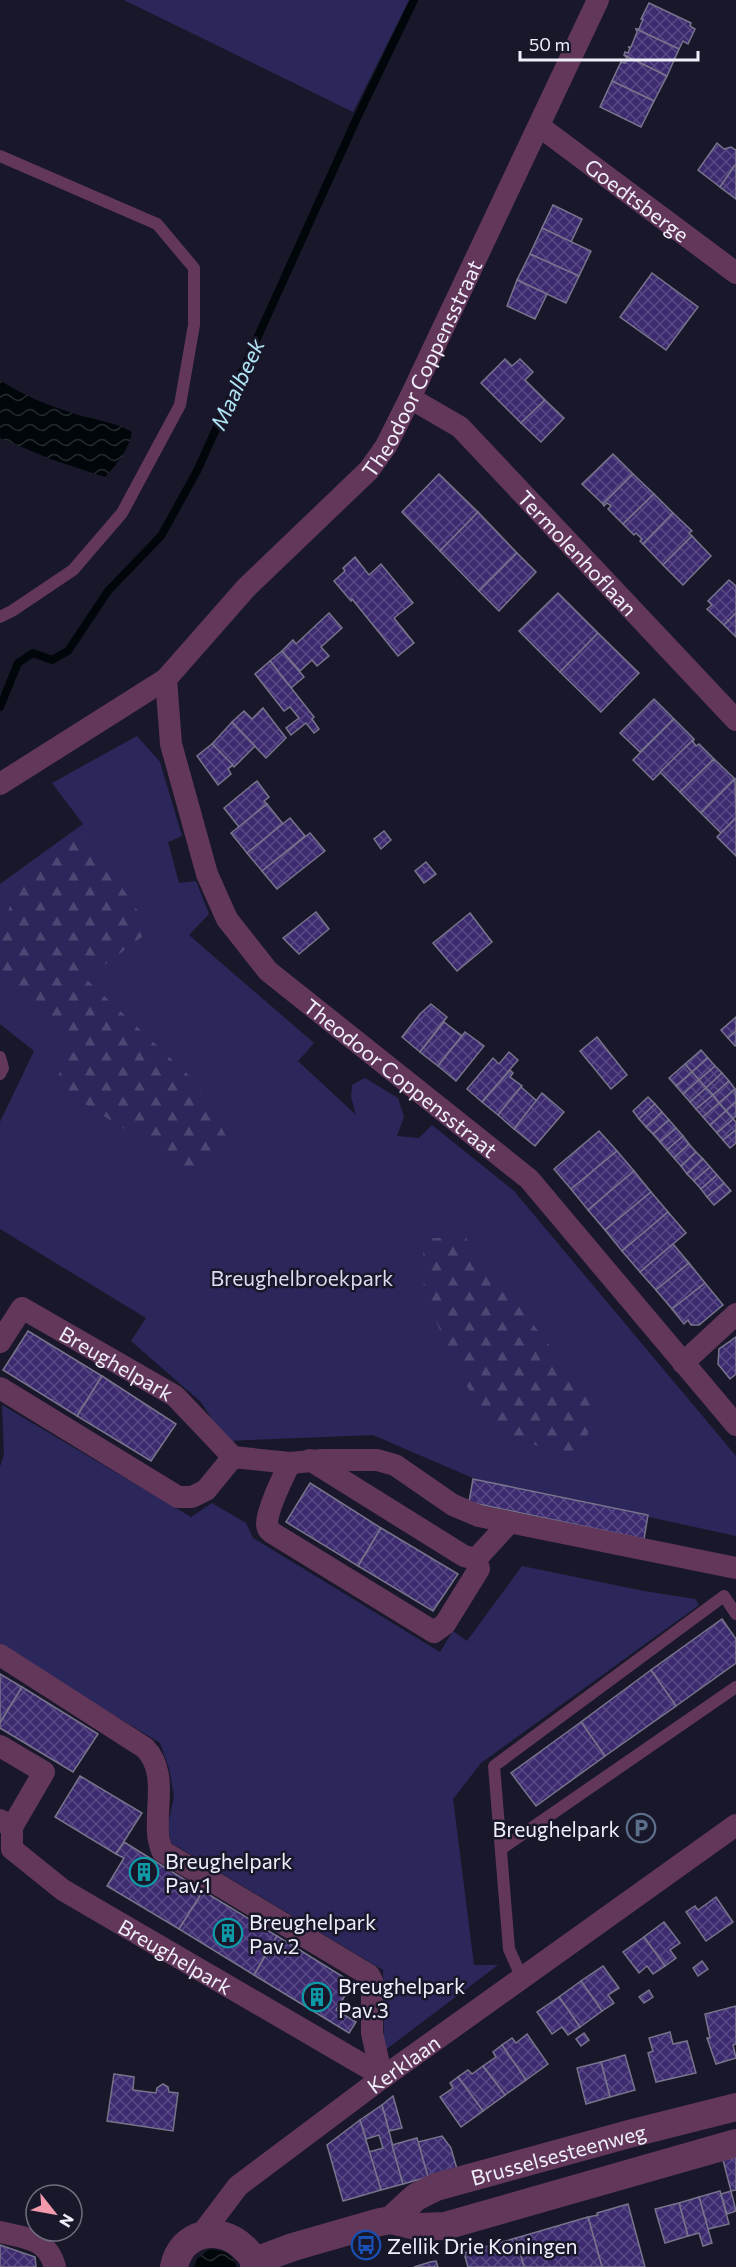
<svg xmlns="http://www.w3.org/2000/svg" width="736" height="2267" viewBox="0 0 736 2267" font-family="Commissioner,sans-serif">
  <defs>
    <pattern id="forest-firs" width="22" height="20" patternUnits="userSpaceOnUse" patternTransform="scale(1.5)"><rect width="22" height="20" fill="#2c275b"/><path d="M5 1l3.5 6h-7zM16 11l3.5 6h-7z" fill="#4b4773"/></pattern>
    <pattern id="water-waves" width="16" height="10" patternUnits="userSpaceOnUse" patternTransform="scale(1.5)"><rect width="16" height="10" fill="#00060a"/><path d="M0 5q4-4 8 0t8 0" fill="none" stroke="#262b2f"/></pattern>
    <pattern id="building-cross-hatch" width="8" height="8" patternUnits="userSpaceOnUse" patternTransform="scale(1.5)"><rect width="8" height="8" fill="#3d2b70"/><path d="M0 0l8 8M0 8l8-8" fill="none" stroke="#594a85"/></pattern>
  </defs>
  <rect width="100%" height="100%" fill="#19182a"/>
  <!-- green -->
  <g fill="#2c275b">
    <polygon points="124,0 409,0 353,112"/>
    <polygon points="137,736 160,762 182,836 168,842 179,883 196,881 209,914 189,935 314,1043 298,1061 356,1115 351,1097 352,1085 365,1078 398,1098 404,1117 397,1136 419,1138 432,1125 514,1191 736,1456 736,1536 475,1479 373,1435 226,1441 201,1402 131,1341 146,1318 0,1229 0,1122 34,1051 0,1024 0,884 83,824 52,783"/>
    <polygon points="2,1405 191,1517 212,1503 246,1523 253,1538 440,1652 453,1631 467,1641 522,1566 644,1591 695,1599 699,1605 481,1763 453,1799 474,1965 498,1965 384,2051 383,1970 171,1843 168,1825 174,1796 169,1768 160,1743 0,1646 0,1467 4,1455"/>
  </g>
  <!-- forest -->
  <g fill="url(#forest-firs)">
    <polygon points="81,828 151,930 86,979 198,1084 227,1138 198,1176 57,1086 66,1038 0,974 0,932 22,875"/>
    <polygon points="464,1236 597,1406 580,1457 490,1433 424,1297 423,1239"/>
  </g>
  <!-- water -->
  <g fill="url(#water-waves)">
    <path d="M0,380c23,16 51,26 78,35 18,5 37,7 54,17 -4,19 -14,31 -27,45l-52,-17 -53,-22z"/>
    <path d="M208,2250c14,-1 24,3 29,17h-43l3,-8z"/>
  </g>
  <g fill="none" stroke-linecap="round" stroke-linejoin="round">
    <!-- stream -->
    <polyline stroke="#00060a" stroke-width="8" points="0,707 18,663 33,653 52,660 68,651 108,591 161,536 197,471 356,120 414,0"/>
  </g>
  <!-- building -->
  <g fill="url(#building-cross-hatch)" stroke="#77748b" stroke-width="1.5">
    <polygon points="649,3 691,23 690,26 695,29 688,44 683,41 679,49 636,29 639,29 643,19 641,19"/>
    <polygon points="636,29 679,49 667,76 624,55 625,52 628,53 630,48 628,47 631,47 637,32"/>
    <polygon points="624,55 667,76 654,101 612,81 621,62 625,63 627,58"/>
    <polygon points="612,81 654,101 641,127 600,107"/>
    <polygon points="717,143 724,149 731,147 736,150 736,164 720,187 698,170"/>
    <polygon points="736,164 736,199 720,187"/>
    <polygon points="553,205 582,219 571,242 542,228"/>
    <polygon points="542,228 591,251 579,276 530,254"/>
    <polygon points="530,254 579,276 566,303 517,280"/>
    <polygon points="652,273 698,307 666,350 620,317"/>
    <polygon points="517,280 547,294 535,319 507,306"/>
    <polygon points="505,359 512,366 520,359 533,372 525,380 545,400 521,423 481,383"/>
    <polygon points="545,400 564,418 541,442 521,423"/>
    <polygon points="613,454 633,474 603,504 582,484"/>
    <polygon points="439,474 478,512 440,551 402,512"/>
    <polygon points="633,474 654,494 623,524 608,509 611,506 607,503 604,506 603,504"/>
    <polygon points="654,494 673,513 643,544 640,541 642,539 636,533 634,535 623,524"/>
    <polygon points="478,512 517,553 479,591 440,551"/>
    <polygon points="673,513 692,531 689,533 692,536 663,565 643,544"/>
    <polygon points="692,536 711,556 683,585 663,565"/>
    <polygon points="517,553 536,572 499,611 479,591"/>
    <polygon points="355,557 369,575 381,564 413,603 394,618 414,643 398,656 352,599 351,601 334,581 345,571 343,568"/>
    <polygon points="729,580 736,586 736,613 724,625 707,609 712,605 708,601"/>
    <polygon points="558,593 598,633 560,672 519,631"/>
    <polygon points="329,613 342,628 321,647 329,656 317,666 312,660 300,671 282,651 293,640 296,644"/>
    <polygon points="736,613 736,637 724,625"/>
    <polygon points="598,633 639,673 601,712 560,672"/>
    <polygon points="282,651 304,677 291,688 270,661"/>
    <polygon points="270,661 314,717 312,719 319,729 314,733 306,723 291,735 286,728 299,718 290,707 284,711 255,674"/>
    <polygon points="654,699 674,719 640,752 620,733"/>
    <polygon points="263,708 286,738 266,758 232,722 244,711 252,719"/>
    <polygon points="674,719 694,739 653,780 633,760"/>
    <polygon points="232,722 255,746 234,767 212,744"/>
    <polygon points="694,739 693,742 696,746 699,744 714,759 680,792 660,772"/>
    <polygon points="212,744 233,765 228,769 231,774 218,785 197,756"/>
    <polygon points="714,759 735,779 701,813 680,792"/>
    <polygon points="735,779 736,818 721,833 701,813"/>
    <polygon points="257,781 269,797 264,801 267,804 239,827 224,808"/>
    <polygon points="267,804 283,824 247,853 231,833"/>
    <polygon points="290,818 305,836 262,871 247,853"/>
    <polygon points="736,818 736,856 717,837"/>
    <polygon points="384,831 391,840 381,849 374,839"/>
    <polygon points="310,833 325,851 277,889 262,871"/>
    <polygon points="426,862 436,874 424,883 415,871"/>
    <polygon points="316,912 329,929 299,954 283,938"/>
    <polygon points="470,913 492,942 457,971 433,943"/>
    <polygon points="431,1004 447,1017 420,1052 402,1037 420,1014"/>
    <polygon points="736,1017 736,1031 728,1038 721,1030"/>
    <polygon points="444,1022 462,1036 438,1066 420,1052"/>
    <polygon points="736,1031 736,1045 735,1046 728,1038"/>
    <polygon points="465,1032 484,1046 456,1081 438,1066"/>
    <polygon points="597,1037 627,1075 611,1089 580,1051"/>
    <polygon points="701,1050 708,1058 692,1072 685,1064"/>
    <polygon points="509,1052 518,1060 482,1102 467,1089 493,1058 499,1064"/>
    <polygon points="708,1058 715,1066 699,1080 692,1072"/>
    <polygon points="685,1064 692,1072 676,1086 669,1078"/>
    <polygon points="715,1066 722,1073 706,1088 699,1080"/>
    <polygon points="510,1070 513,1073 510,1077 522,1086 498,1115 482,1102"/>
    <polygon points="692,1072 699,1080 683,1094 676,1086"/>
    <polygon points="722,1073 729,1081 713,1095 706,1088"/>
    <polygon points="699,1080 706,1088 690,1102 683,1094"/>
    <polygon points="729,1081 735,1089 719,1103 713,1095"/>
    <polygon points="521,1087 537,1101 514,1129 498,1115"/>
    <polygon points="706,1088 713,1095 696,1109 690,1102"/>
    <polygon points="735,1089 736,1102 726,1111 719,1103"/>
    <polygon points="542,1093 564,1112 535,1146 514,1129"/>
    <polygon points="713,1095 719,1103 703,1117 696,1109"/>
    <polygon points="648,1097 655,1104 639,1119 633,1111"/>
    <polygon points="736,1102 736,1116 733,1119 726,1111"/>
    <polygon points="719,1103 726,1111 710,1125 703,1117"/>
    <polygon points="655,1104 662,1112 646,1127 639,1119"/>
    <polygon points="726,1111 733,1119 717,1133 710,1125"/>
    <polygon points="662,1112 669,1120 653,1134 646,1127"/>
    <polygon points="733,1119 736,1122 736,1130 723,1140 717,1133"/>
    <polygon points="669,1120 676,1128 660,1142 653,1134"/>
    <polygon points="676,1128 683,1136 667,1150 660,1142"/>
    <polygon points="736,1130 736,1143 730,1148 723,1140"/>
    <polygon points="599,1131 617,1151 571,1189 554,1169"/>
    <polygon points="683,1136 689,1144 674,1158 667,1150"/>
    <polygon points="689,1144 696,1152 681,1166 674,1158"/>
    <polygon points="617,1151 634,1171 588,1210 571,1189"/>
    <polygon points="696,1152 703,1159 687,1174 681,1166"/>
    <polygon points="703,1159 710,1167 694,1181 687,1174"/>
    <polygon points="710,1167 717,1175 701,1189 694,1181"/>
    <polygon points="634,1171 651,1192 605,1230 588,1210"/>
    <polygon points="717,1175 724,1183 707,1197 701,1189"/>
    <polygon points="724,1183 731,1191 714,1205 707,1197"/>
    <polygon points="651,1192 668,1212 622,1251 605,1230"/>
    <polygon points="668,1212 686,1233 640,1272 622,1251"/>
    <polygon points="673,1244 689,1263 656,1290 640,1272"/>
    <polygon points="689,1263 705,1283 672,1309 656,1290"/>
    <polygon points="705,1283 723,1305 699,1325 691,1325 688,1320 684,1324 672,1309"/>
    <polygon points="28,1331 102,1376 77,1416 3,1370"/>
    <polygon points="736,1337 736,1374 730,1379 718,1364 719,1349"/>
    <polygon points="102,1376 176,1424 151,1461 77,1416"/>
    <polygon points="473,1479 648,1515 644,1539 469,1502"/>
    <polygon points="310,1483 381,1528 358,1566 286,1522"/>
    <polygon points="381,1528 458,1574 433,1611 358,1566"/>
    <polygon points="722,1619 736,1639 736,1663 676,1706 651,1670"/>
    <polygon points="651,1670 676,1706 605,1756 581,1722"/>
    <polygon points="0,1674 22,1687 0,1723"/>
    <polygon points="22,1687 98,1734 73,1772 0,1728 0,1723"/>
    <polygon points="581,1722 605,1756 536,1806 511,1773"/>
    <polygon points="80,1776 142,1813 116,1854 55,1817"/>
    <polygon points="124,1842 203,1891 179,1929 107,1886 124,1858 116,1854"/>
    <polygon points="203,1891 277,1936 254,1975 179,1929"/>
    <polygon points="716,1897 733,1922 706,1941 686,1912 695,1906 698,1910"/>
    <polygon points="664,1922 680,1943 670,1950 676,1958 665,1966 644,1937"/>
    <polygon points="277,1936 353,1983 336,2010 356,2022 349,2033 254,1975"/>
    <polygon points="644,1937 665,1966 653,1974 647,1966 639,1973 623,1952"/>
    <polygon points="702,1961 708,1969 698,1976 693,1968"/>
    <polygon points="603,1966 619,1988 608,1995 614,2003 602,2011 581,1981"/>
    <polygon points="581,1981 602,2011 580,2027 559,1997"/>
    <polygon points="649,1990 653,1997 644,2003 639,1997"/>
    <polygon points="559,1997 580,2027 568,2035 562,2027 552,2034 537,2012"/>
    <polygon points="736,2006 736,2044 733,2045 736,2058 716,2064 707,2038 710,2038 705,2014"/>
    <polygon points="670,2032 673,2044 687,2041 696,2073 656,2082 648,2053 653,2051 649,2038"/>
    <polygon points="584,2033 589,2040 581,2046 576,2039"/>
    <polygon points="527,2034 548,2064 526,2080 502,2045 512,2038 516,2043"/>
    <polygon points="502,2045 526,2080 505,2095 483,2066 496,2057 493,2052"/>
    <polygon points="625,2055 635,2090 610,2097 601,2062"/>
    <polygon points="601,2062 610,2097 586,2104 577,2068"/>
    <polygon points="483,2066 505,2095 483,2111 458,2077 468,2070 472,2074"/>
    <polygon points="114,2074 134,2077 133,2090 156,2093 157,2088 163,2084 168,2087 169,2092 178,2093 173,2131 107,2121"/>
    <polygon points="458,2077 483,2111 461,2127 440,2097 453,2088 450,2083"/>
    <polygon points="393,2096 402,2128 389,2131 382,2105"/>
    <polygon points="382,2105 403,2184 381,2190 369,2152 383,2148 379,2135 366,2139 360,2120"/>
    <polygon points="360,2120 381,2190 343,2201 327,2145"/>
    <polygon points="442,2136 451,2148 457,2169 428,2177 418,2142"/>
    <polygon points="417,2138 428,2177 403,2184 392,2145"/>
    <polygon points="736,2157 736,2190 731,2191 723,2160"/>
    <polygon points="720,2191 729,2224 708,2229 699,2197"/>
    <polygon points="731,2191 736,2211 727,2214 721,2194"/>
    <polygon points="699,2197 712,2243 703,2246 699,2233 688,2236 679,2203"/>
    <polygon points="679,2203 688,2236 665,2243 655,2209"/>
    <polygon points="628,2204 645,2267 602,2267 588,2217 598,2215 597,2213"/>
    <polygon points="588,2217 602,2267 524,2267 516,2238"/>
    <polygon points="516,2238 524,2267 468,2267 464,2253"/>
    <polygon points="0,2245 35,2257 36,2267 0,2267"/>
    <polygon points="436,2261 438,2267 414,2267 430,2262"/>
  </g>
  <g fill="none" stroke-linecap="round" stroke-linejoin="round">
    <!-- service -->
    <g stroke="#623759" stroke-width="12">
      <polyline points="0,156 157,224 194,268 194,325 180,405 122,513 73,570 12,611 0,617"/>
      <polyline points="0,1057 3,1068 0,1074"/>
      <polyline points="501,1849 736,1687"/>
      <polyline points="522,1978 509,1949 494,1766 724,1596 736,1614"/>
    </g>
    <!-- minor -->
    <g stroke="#623759" stroke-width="22">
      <path id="s1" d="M539,126l197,147"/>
      <path id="s2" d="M410,398l50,29 276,293"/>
      <path id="s3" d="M166,679l5,65 36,130 20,45 41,52 261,208 207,246"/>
      <path id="s4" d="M0,784l166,-105 80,-91 123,-118 17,-24 24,-48 188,-398"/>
      <path id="s5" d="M0,1342l22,-34 153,88 58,61 57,6 32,-3h55l18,5 58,40 26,11 257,52"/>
      <polyline points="683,1363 736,1314"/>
      <polyline points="0,1388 178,1497 192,1497 206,1490 233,1457"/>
      <polyline points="310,1460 464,1556 476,1559 509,1523"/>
      <path d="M290,1463c-7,14 -23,46 -23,61 0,4 1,5 4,8l163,100 11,-8 34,-55 -3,-10"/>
      <path d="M0,1655l145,93c22,23 11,55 13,84 0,6 2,13 4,19l207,124 3,6v52l10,45"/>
      <polyline points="0,1746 44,1772 12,1827"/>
      <path id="s6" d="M0,1820l12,7v22l51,41 309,180 10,8"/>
      <path d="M0,2232c26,6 47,6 55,35"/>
      <path id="s7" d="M201,2235l37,-49 144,-108 354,-253"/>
    </g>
    <!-- tertiary -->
    <g stroke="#623759" stroke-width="28">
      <path id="s8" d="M391,2220l25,-23 20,-10 193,-53 107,-27"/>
      <polyline points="255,2261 293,2247 380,2222 391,2220 419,2227 445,2226 736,2143"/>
      <path d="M174,2267c7,-35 45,-43 69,-20 7,6 12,12 11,20"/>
    </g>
  </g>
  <!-- icons -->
  <defs>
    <g id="parking-ring" transform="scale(1.5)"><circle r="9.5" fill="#19182a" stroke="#5c6f8a" stroke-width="1.5"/><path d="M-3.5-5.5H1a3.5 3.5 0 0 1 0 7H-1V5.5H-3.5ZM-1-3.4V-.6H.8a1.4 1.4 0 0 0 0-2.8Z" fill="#5c6f8a"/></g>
    <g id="building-ring" transform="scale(1.5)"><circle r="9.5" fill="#19182a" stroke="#0f9aa8" stroke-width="1.5"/><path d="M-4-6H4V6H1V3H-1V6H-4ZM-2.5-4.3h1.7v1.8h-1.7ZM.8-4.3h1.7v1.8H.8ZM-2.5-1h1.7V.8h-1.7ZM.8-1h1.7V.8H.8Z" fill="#0f9aa8"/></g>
    <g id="bus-ring" transform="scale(1.5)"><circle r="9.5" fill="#19182a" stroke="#1a4fb4" stroke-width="1.5"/><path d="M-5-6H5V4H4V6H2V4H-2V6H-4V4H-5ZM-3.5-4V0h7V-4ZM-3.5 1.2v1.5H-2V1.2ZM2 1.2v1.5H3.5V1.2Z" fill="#1a4fb4"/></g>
  </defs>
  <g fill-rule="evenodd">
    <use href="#parking-ring" x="641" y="1828"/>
    <use href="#building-ring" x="144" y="1872"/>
    <use href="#building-ring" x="228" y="1933"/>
    <use href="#building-ring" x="317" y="1997"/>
    <use href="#bus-ring" x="366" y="2245"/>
  </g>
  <g text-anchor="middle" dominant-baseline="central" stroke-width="5" stroke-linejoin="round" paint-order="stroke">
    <!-- street labels -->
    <g font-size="21" fill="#efeffc" stroke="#19182a">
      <text stroke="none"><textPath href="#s1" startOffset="123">Goedtsberge</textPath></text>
      <text stroke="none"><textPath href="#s4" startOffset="603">Theodoor Coppensstraat</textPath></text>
      <text stroke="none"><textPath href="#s2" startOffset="230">Termolenhoflaan</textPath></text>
      <text stroke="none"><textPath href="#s3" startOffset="486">Theodoor Coppensstraat</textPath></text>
      <text stroke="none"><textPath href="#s5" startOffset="150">Breughelpark</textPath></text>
      <text stroke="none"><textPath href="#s6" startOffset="232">Breughelpark</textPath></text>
      <text stroke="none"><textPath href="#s7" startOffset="267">Kerklaan</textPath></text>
      <text stroke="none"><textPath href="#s8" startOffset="183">Brusselsesteenweg</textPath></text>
    </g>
    <!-- park labels -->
    <g font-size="21" fill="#dbdbf1" stroke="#19182a">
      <text x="302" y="1277">Breughelbroekpark</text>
    </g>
    <!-- poi labels -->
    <g font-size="21" fill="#efeffc" stroke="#19182a" text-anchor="start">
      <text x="620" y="1828" text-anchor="end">Breughelpark</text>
      <text x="165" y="1860">Breughelpark<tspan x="165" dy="24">Pav.1</tspan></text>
      <text x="249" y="1921">Breughelpark<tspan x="249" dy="24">Pav.2</tspan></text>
      <text x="338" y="1985">Breughelpark<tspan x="338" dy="24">Pav.3</tspan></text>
      <text x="387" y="2245">Zellik Drie Koningen</text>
    </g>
    <!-- water labels -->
    <g font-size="22" font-style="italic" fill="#b0e4f4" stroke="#19182a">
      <text transform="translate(237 384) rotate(-65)">Maalbeek</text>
    </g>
  </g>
  <!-- north arrow -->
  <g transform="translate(54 2213) rotate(121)"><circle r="28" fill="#19182a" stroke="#6f6e7e" stroke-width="1.5"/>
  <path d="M0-4.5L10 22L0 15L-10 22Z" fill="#f29aac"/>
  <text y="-9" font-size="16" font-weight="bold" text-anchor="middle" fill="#efeffc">N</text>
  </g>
  <!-- scale -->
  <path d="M520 51v9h178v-9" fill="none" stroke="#efeffc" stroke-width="3"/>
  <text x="529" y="51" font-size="18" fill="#efeffc" stroke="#19182a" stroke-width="4.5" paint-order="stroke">50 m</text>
</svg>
